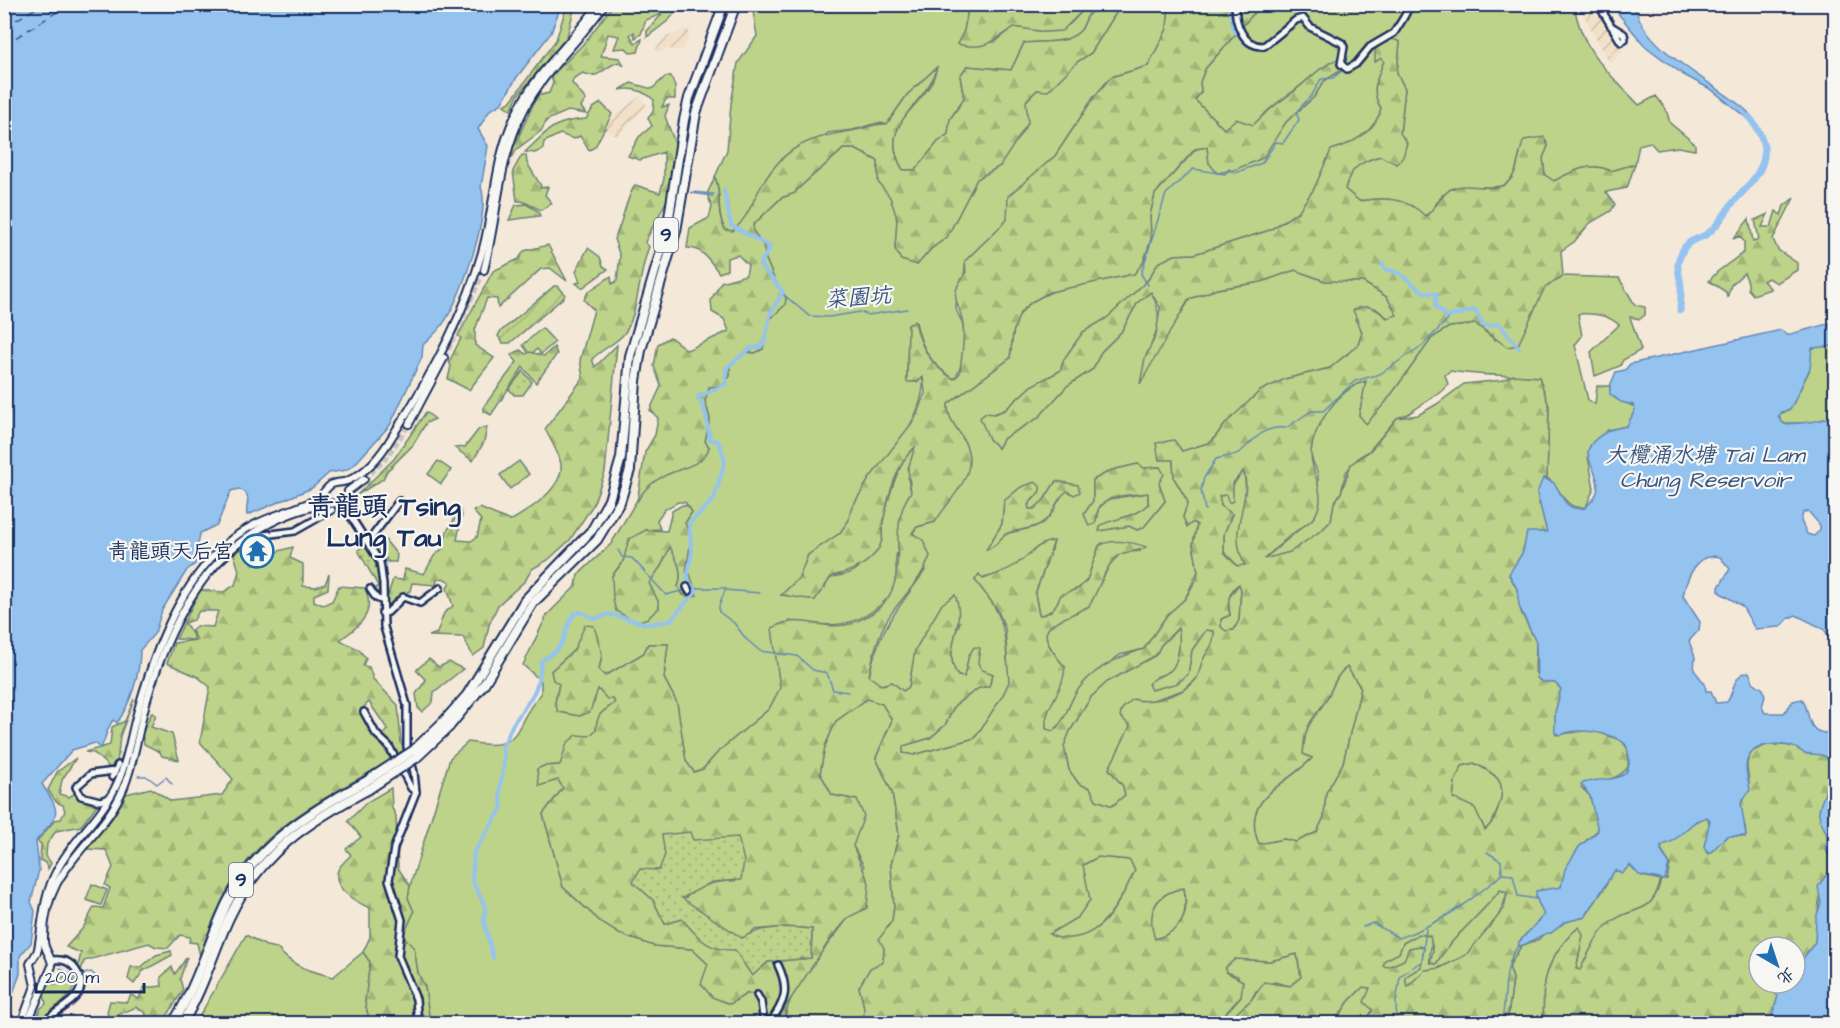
<svg xmlns="http://www.w3.org/2000/svg" width="1840" height="1028" viewBox="0 0 1840 1028" font-family="'Architects Daughter','LXGW WenKai TC',sans-serif">
  <defs>
    <pattern id="industrial-furrows" width="10" height="10" patternUnits="userSpaceOnUse" patternTransform="scale(1.5)"><rect width="10" height="10" fill="#f2e0c8"/><path d="M-1 1l2-2M0 10L10 0M9 11l2-2" fill="none" stroke="#cfc0ae"/></pattern>
    <pattern id="forest-firs" width="22" height="20" patternUnits="userSpaceOnUse" patternTransform="scale(1.5)"><rect width="22" height="20" fill="#bdd389"/><path d="M5 1l3.5 6h-7zM16 11l3.5 6h-7z" fill="#a2b579"/></pattern>
    <pattern id="park-dots" width="8" height="8" patternUnits="userSpaceOnUse" patternTransform="scale(1.5)"><rect width="8" height="8" fill="#bdd389"/><path d="M2 2h.1M6 6h.1" fill="none" stroke="#a2b579" stroke-width="1.8" stroke-linecap="round"/></pattern>
    <pattern id="garden-furrows" width="10" height="10" patternUnits="userSpaceOnUse" patternTransform="scale(1.5)"><rect width="10" height="10" fill="#bdd389"/><path d="M-1 1l2-2M0 10L10 0M9 11l2-2" fill="none" stroke="#a2b579"/></pattern>
  </defs>
  <rect width="100%" height="100%" fill="#f4e9d9"/>
  <filter id="ink" filterUnits="userSpaceOnUse"><feTurbulence type="fractalNoise" baseFrequency=".0167" numOctaves="2"/><feDisplacementMap in="SourceGraphic" scale="12" xChannelSelector="R" yChannelSelector="G"/><feConvolveMatrix kernelMatrix="1 2 1 2 8 2 1 2 1" color-interpolation-filters="sRGB"/></filter>
  <g filter="url(#ink)">
    <!-- industrial -->
    <g fill="url(#industrial-furrows)">
      <polygon points="1578,5 1594,5 1623,51 1610,64"/>
      <polygon points="688,29 690,36 681,51 669,49 657,53 656,48 666,37"/>
      <polygon points="640,96 647,106 617,136 604,130 602,126"/>
    </g>
    <!-- grass -->
    <g fill="#bdd389" stroke="#6c8174" stroke-width="1.5" fill-rule="evenodd">
      <path d="M752,5h217l-5,26 -6,12 37,-1 19,-15 31,5 25,-8 18,-19h18c-5,2 -13,5 -17,9 -4,5 -5,13 -9,17 -16,15 -37,9 -56,12l-13,27 -44,-4 -7,10 4,22 -14,21 -2,15 -10,8 -23,28h-12c-30,-51 29,-64 33,-102l-29,27 -20,29 -10,-1 -24,7 -25,3 -69,58 -12,26 -14,14 -8,-1c-10,-20 -2,-34 -10,-53l12,-27 4,-46 7,-41 19,-27z"/>
      <path d="M1121,5h48l-2,24 -19,37 -37,11 -17,20 -39,59 -22,20 -26,44 -42,41c2,17 -9,30 -9,46 0,6 6,12 7,18 2,14 1,44 -9,54 -23,-14 -33,-31 -38,-57l-8,3 -1,56 10,1 6,-5c4,41 -42,89 -66,122l-6,10 -2,11 -9,13 -32,22 -9,23 -17,17 43,-7c4,-17 17,-9 29,-17 9,-6 18,-19 25,-28 5,-6 2,-15 4,-22 6,-25 14,-58 33,-76l-8,34 3,13c-11,16 -9,33 -11,52 -1,5 -4,9 -4,13 -1,9 2,18 -1,28 -1,7 -10,16 -16,21 -28,24 -56,20 -90,15l-11,51 3,16 -12,21 -50,42 -16,18 -9,3 -8,-10 -9,-59 -13,-25 4,-34h-20l-4,9 -39,23 -6,-6 3,-16 -8,-27 -20,23 -23,21 8,13 -4,19h39l3,-14 16,10 2,4c-13,9 -18,10 -19,27l-36,35 -16,1 -7,4 2,10h20l4,8 -20,26 20,73 39,36 52,23 38,3 16,15 22,40 16,-10 9,-1 5,6 4,24h-334l-5,-35 -7,-15 -4,-25 -11,-12 11,-24 -6,-14 2,-12 40,-128 18,-16c59,11 42,-16 73,-48v-13l-18,-16 24,-50 29,-29 2,-11 33,-31 33,-56 12,-11 15,-5 38,-25 -4,-6 5,-22 -5,-18 4,-14 21,-11v-12l15,-13 10,2 8,-4 6,-29 16,-15 1,-7 -11,-17 -10,-24 -1,-10 -11,-15v-7l28,-27 14,-5c2,-6 40,-35 48,-44h12l23,12c-1,27 8,23 16,44 5,15 2,29 1,44l22,16 14,-16 16,-12 30,-58 23,-13 26,-65 11,-11h11l29,-28 14,-9zM678,502h7l7,10 -7,11c8,20 4,45 -7,64 6,-14 -1,-28 -8,-41l-9,20 -13,17 10,18 1,7 -5,4 -42,-36 34,-46 14,-1 -3,-9 7,-10z"/>
      <path d="M1261,5h313c8,47 33,66 65,100l17,-9 10,13 4,14 25,21v6l-17,-3 -21,3 -7,-8 -11,3 -4,19 -24,7c-21,-10 -38,0 -57,10l-9,-5 -2,-18 5,-12 -4,-8 -19,2c-6,12 -6,21 -10,32 -9,20 -23,14 -40,15 -11,1 -23,5 -33,8l-12,18 -6,3c-17,-19 -41,-19 -65,-15l-14,-12 4,-14 12,-13 19,-6 20,-23 5,-44 -8,-16 3,-31 -25,20 6,-4 3,3c-7,18 -14,29 -3,47 -4,24 -29,36 -50,43l-17,38 -16,23 -28,18 -75,24 -20,1 -17,8 -10,17 -41,38 -24,14 -19,27 -4,12 -29,15 -26,24 -11,4 -9,-1 4,26 9,9 6,-10 34,-20 29,-32 26,-17 8,-17 20,-20 17,-30 13,-10c14,25 6,41 -6,66l7,2 38,-61 27,-10 44,-7 34,-12 30,11 38,1 24,15 11,18 -10,3 -13,-10 -20,11 7,13 -4,13 -28,23 -45,11 -58,43 -16,20 -45,16 7,2 1,18 14,24 -5,15 5,9 5,-4 4,3 -4,19 5,27 -13,28 -18,16 -23,34 -24,6 -23,17 -38,55 -6,5 -7,-3 -1,-9 20,-53c-38,-44 -13,-41 24,-61l21,-42 11,-11 20,-2 -39,-8 -3,3 -12,34 -8,8 -18,7c-5,11 -9,19 -22,20l-4,-21 19,-52c-16,0 -24,13 -35,21 -12,9 -30,14 -44,17 24,28 30,43 32,79 1,7 3,16 2,23 -2,11 -26,43 -34,56l-61,17 -11,-1v-8l27,-8 15,-13 10,-20 24,-17 10,-2 4,-12 -11,-4 -5,-7 3,-8h-11l-5,22 -6,-1c-11,-16 -6,-36 2,-54 -47,14 -43,19 -51,65l-6,4 -11,-9 -11,3 -12,-8c9,-49 30,-69 57,-108l-14,-35 5,-7 18,-5 4,-6 24,-77 -16,-25 1,-10 62,-46c2,-14 2,-33 11,-45 18,-27 82,-33 113,-39l17,-35 -1,-24 5,-21 41,-45 11,-2 2,16 65,-25 12,-16 28,-25 10,-16 16,-10 -2,-12c-20,8 -32,25 -50,36 -14,10 -23,17 -35,31l-29,3 -29,-29 6,-8 -1,-10 5,-13zM1138,464l6,4 16,-1 -1,16 6,18 -21,26 -7,3 -8,-4 -29,4 1,-5c16,-7 35,-8 47,-21v-11l-39,6 -11,10v8l-14,-3 9,-13v-21l19,-10zM1056,481l11,10c-10,7 -9,14 -16,23 -10,15 -27,15 -42,19 -10,3 -9,13 -22,16l15,-25 2,-23 34,-7 -10,11 1,4h5l10,-9z"/>
      <path d="M1563,276l56,2 16,27 10,2v8l-5,4 -10,-2 11,33 -18,10 -3,6 -25,10 -4,-24 28,-27c-11,-11 -27,-12 -41,-11l4,22 -7,9 13,55 7,4 2,-18h13c-1,17 16,14 26,22l-9,18 -19,4 -16,15 -4,12 6,31 -8,19c-24,4 -24,-20 -39,-29l2,-72 -10,-29c-30,-2 -59,-1 -89,-6l-5,4 3,9 -6,7 -34,23 -11,4 -28,33 -10,6 -13,15 -5,21 -7,10 -3,18 -9,9 -31,22 -28,8 51,-43c1,-13 5,-28 4,-41 -1,-8 -7,-15 -7,-22 1,-28 28,-67 56,-73l-8,34 26,-12 47,-65 17,-11 27,-3 19,16 38,-32 12,-21z"/>
      <polygon points="542,328 555,342 541,354 537,349 530,355 523,345"/>
      <polygon points="1817,346 1835,346 1835,415 1817,423 1781,423 1779,414 1790,410 1809,371 1811,350"/>
      <polygon points="438,461 451,470 441,484 428,474"/>
      <polygon points="519,461 529,474 510,489 500,475"/>
      <path d="M1243,471c10,28 -14,56 2,95h-7l-14,-14v-18l8,-20 -11,-8 -2,-10 7,-1z"/>
      <polygon points="1239,584 1241,589 1239,620 1234,630 1226,631 1221,627 1221,619 1230,615 1228,599"/>
      <path d="M1179,628c2,10 1,36 -9,43 -3,3 -10,4 -14,6l32,-3 4,-24 14,-20 8,1v13l-10,14 -7,20 -14,12 -39,13 -35,66 14,17 2,9 -13,11 -16,-6 -6,-12 -11,-4 -10,-14 -5,-24 6,-15 21,-34 16,-15 49,-27 5,-10z"/>
      <path d="M1347,667l14,21 -18,75 -17,30 -2,24 -7,15 -21,10 -12,-3 -25,5c-20,-47 28,-58 53,-86l-9,-4c2,-29 6,-29 21,-51 9,-13 10,-27 23,-36z"/>
      <path d="M867,699l15,4 10,17 -16,38 16,34 7,42 -8,31 3,41 -2,15 -6,8 -3,33 -24,25c3,13 9,25 1,36l-33,-2 -6,2 -37,1c5,-43 41,-72 63,-105 9,-14 12,-37 17,-53l-11,-20 4,-46 -25,-5 -12,-22 5,-27 11,-25z"/>
      <path d="M1474,763c21,11 34,17 25,43 -4,10 -6,17 -14,24l-4,-9 -28,-23 2,-17 7,-15z"/>
      <path d="M1098,857l32,3 5,11c-15,30 -43,87 -87,63l30,-17 5,-52z"/>
      <path d="M1630,865l12,11 19,4c-10,38 -26,24 -50,42 -14,10 -23,34 -31,48l-4,-1 5,-23 -2,-19c-18,15 -31,36 -35,60 -2,13 2,22 -3,36l-34,1 6,-45 -4,-13 12,-20 18,-7 5,-6h7l14,-11 20,-5 21,-31 5,-13 6,-3 6,2z"/>
      <polygon points="92,884 107,890 101,905 86,900"/>
      <path d="M1184,888c4,28 0,43 -30,51 -8,-27 2,-46 30,-51z"/>
      <path d="M1500,890l7,2c-4,21 -22,50 -40,62 -20,14 -45,15 -61,34l-2,-28 -16,7 -6,-1 2,-6 15,-7 4,-10 16,-9 12,2c2,12 -3,19 -1,27l6,1c17,-29 43,-47 64,-74z"/>
      <path d="M246,935l20,11 11,2c15,19 34,23 56,29l30,-25 7,10 -5,40 5,21 -175,1z"/>
      <polygon points="1297,954 1301,977 1290,986 1275,982 1256,991 1251,1000 1229,1020 1224,1015 1241,996 1238,976 1226,972 1226,967 1235,959 1270,961"/>
      <polygon points="1363,987 1370,988 1373,1010 1365,1022 1334,1024 1349,1001"/>
    </g>
    <!-- forest -->
    <g fill="url(#forest-firs)" stroke="#6c8174" stroke-width="1.5" fill-rule="evenodd">
      <polygon points="567,5 575,5 567,37 518,95 511,110 504,105 510,102 556,40"/>
      <path d="M613,5h68l-12,15 -22,17v-6l15,-17 -16,6 -5,14 -6,4 -1,-6 -4,3 5,8 7,-4 -4,13 -7,1 -5,-5 -12,1 5,-13 -11,-2 -7,22 19,2 4,8 -5,-4c-15,4 -19,19 -36,11l-9,5 -2,5 14,17 -5,7 5,7 -18,-3 -21,9 -6,11 -24,18 -5,9 1,-9 24,-53 12,-3 4,-10 -2,-6 35,-36z"/>
      <path d="M969,5v-1l119,1 -26,26 -17,1 -31,-5c-20,15 -31,24 -57,17l7,-13z"/>
      <path d="M1106,5h15l-30,48 -14,9 -29,29 -11,-1 -11,11 2,22 -28,43 -23,13 -30,58 -16,12 -14,16 -16,-5 -6,-11 2,-31 -7,-21 -12,-15v-21l-23,-12h-12c-8,9 -46,38 -48,44l-14,5 -28,27 1,7 10,15 1,10 10,24 11,17 -1,7 -16,15 -6,29 -8,4 -10,-1 -15,12v12l-8,10 -13,1 -4,14 5,18 -5,22 4,6c-7,28 -53,16 -72,55l8,-50 10,-17 3,-17 -8,-8 11,-24 -7,-20 4,-22 12,-7 17,13 42,-19 -5,-12 -12,-7 -1,-12 10,-18 25,-7 2,-10 -10,-10 -11,3v12l-8,3c-8,-11 -17,-26 -32,-25l3,-20 19,-10 3,-11 -5,-13 8,-17c7,18 0,34 10,53l8,1c13,-12 17,-23 25,-39 23,-43 46,-54 93,-61 13,-2 23,-8 36,-7l20,-29 30,-28c-9,38 -63,56 -34,103h12l23,-28 10,-8 2,-15 14,-20 -4,-23 7,-10 44,4 13,-27c19,-3 40,3 56,-12 4,-4 5,-12 9,-17 4,-4 12,-7 17,-9z"/>
      <path d="M1169,5h92l-56,64 -5,13 1,10 -6,8 29,29 12,-10 17,6c13,-13 20,-19 36,-30 17,-12 29,-28 49,-36l2,12 -16,10 -10,16 -28,25 -23,36 -29,12 -17,3 -8,-10 -2,-16 -12,2 -40,45 -5,21 1,24 -8,24 -9,11 -84,18 -19,10 -11,11 -7,20 -3,25 -62,46c-1,13 7,21 14,33 21,36 -9,56 -27,85l-18,5 -5,6 11,7 7,16c-8,23 -25,38 -39,58 -13,19 -18,41 -22,62l12,9 11,-3 11,9 6,-4 6,-37 27,-46 13,-9c13,32 -15,54 3,81l6,1 5,-22 5,-8 6,1 -2,15 4,7 11,4 -4,12 -10,2 -24,17 -10,20 -15,13 -27,8v7l11,2 61,-17 28,-43 6,-13 -4,-54 -8,-19 -22,-29 4,-6 4,5c12,-4 25,-8 35,-16 12,-8 20,-21 36,-22l-19,53 4,21c12,0 17,-9 22,-20l18,-7 8,-8 12,-34c12,-8 34,-4 47,1 -8,6 -20,3 -27,8 -15,11 -20,36 -30,51 -37,20 -62,18 -24,61 -1,25 -22,40 -19,62l7,2c13,-10 15,-27 24,-40 15,-22 43,-35 67,-42l23,-34 18,-16 12,-21 1,-7 -5,-27 4,-19 -4,-3 -6,5 -4,-10 5,-15 -14,-24 -1,-18h-14l-3,-17 18,-3 8,11 29,-9 16,-20 33,-31 25,-12 45,-11 28,-23 4,-13 -9,-22c15,-7 22,-2 34,8l10,-3 -10,-18 -24,-15 -38,-1 -30,-11 -34,12 -44,7 -28,10 -49,85 5,-26 11,-23 4,-27 -9,-16 -13,10 -17,30 -20,20 -8,17 -26,17 -29,32 -34,20 -6,10 -9,-9 -9,-21 5,-5 9,1 11,-4 26,-24 29,-15 4,-12 19,-27 24,-14 41,-38 10,-17 17,-8 20,-1 75,-24 28,-18 16,-23 17,-39c21,-6 46,-19 50,-42 -11,-18 -4,-29 3,-47l-3,-3 -6,4v-16l16,-8 9,4 -3,31 8,16 -5,44 7,10 -4,14 -6,7 -17,-8c-20,6 -30,12 -35,33l14,12c24,-4 48,-4 66,15 11,-6 14,-20 26,-27 21,-11 51,13 64,-17 4,-10 4,-21 9,-32l20,-3 4,9 -5,12 2,17 9,6c19,-10 37,-20 57,-10l24,-7 -8,24 -21,4 9,12 -4,7 -21,12 -16,19 -13,9 2,25 -18,11 -27,58 -11,2 -31,-23 -27,3 -17,11 -47,65 -19,21 -7,-9 7,-34c-26,6 -55,47 -55,73 0,20 18,41 3,63 -5,7 -16,12 -22,17 -10,8 -19,17 -28,25l26,-7 32,-22 9,-9 3,-18 7,-10 10,-29 19,-13 27,-33 21,-3 19,-11 27,-20 39,-4 10,-5 26,2 10,29 -2,72h-3l-7,15 10,39 -20,1 -4,19 -14,23 8,14 4,23 15,30 -1,29 4,9 16,3 6,6 -6,24 1,22 35,-5 30,10 7,9v18c-13,17 -29,11 -47,20l9,9 9,33 -20,18 -13,22 -5,18 -8,3h-12l-5,7 8,18 -25,27v4h2l-12,20 4,13 -6,44h-143l9,-13 -9,-8 6,-14 -7,-1 -14,14 -15,22h-474c8,-11 2,-23 -1,-36l11,-19 13,-6 1,-14 -5,-9 13,-18 2,-15 -3,-41 8,-31 -7,-42 -16,-34 16,-38 -10,-16 -15,-5 -31,22 -11,25 -5,27 12,22 25,5 7,16 -11,30 16,37 -2,25 -18,9 -18,21 -45,68 -2,17h-20l-4,-24 -5,-6 -9,1 -16,10 -18,-7 -11,-13 7,-20 -16,-15 -38,-3 -35,-12 -17,-11 -39,-36 -20,-73 20,-26 -5,-8 -19,6 -2,-17 7,-3 16,-1 7,-22 10,-8 12,1 7,-6c1,-17 6,-18 19,-27l-2,-4h-6l-9,-10 -8,23 -10,4 -22,-4 -3,-9 4,-19 -6,-4 -2,-9 23,-21 11,-25 9,1 8,28 -3,16 6,6 39,-23 4,-9h20l-4,34 13,25 9,58 8,11 9,-3 16,-18 50,-42 11,-21 -8,-60c5,-2 11,-6 17,-6 22,-3 41,9 63,1 74,-26 27,-87 59,-131l-3,-23 7,-22c-19,16 -27,51 -32,75 -2,6 0,12 -1,18 -6,22 -30,32 -50,36l-17,24 -34,-5 18,-17 9,-23 32,-22 9,-13 2,-11 18,-30 46,-60 10,-26 -2,-16 -6,5h-10l1,-57 7,-4c5,26 16,45 39,58l6,-6c1,-15 5,-32 3,-48 -3,-24 -17,-27 3,-52l-1,-12 42,-41 1,-24 47,-40 39,-59 17,-20 37,-11 19,-37zM1243,471c8,16 -4,43 -5,61 -1,12 2,23 7,33l-8,1 -13,-14v-18l8,-20 -11,-8 -2,-10 7,-1 3,8 4,-2v-18zM1239,584l2,5 -2,31 -5,10 -8,1 -5,-4v-8l9,-4c-3,-11 -2,-24 9,-31zM1178,628c3,10 1,36 -8,43 -8,5 -15,6 -22,13l3,6 27,-7 10,-9 4,-24 14,-20 8,1c0,17 -5,15 -11,29 -3,5 -3,13 -6,18 -11,16 -47,27 -64,21l-11,10 -2,7 10,10 -21,43 14,17 2,9 -13,11 -16,-6 -6,-12 -11,-4 -10,-14 -5,-24 6,-15 21,-34 16,-15 49,-27 5,-10zM1347,667l14,21 -18,75 -17,30 -2,24 -7,15 -21,10 -12,-3 -25,5c-20,-47 28,-59 53,-86l-9,-4c2,-30 6,-29 21,-51 9,-13 10,-27 23,-36zM1474,763c20,10 34,17 25,42 -3,11 -5,17 -14,25l-10,-22 -22,-10 2,-17 7,-15zM665,855l76,25c-42,2 -53,9 -76,44l-12,-24zM1098,857l32,3 5,11c-15,28 -28,63 -64,67 -9,0 -14,1 -22,-4l29,-17 12,-17 -7,-35zM1184,888c6,27 -2,43 -29,51 -9,-27 0,-46 29,-51zM1500,890l7,2 -3,17 -38,46 -26,13 -15,2 -18,17 -2,-10 16,-10 3,-19 -4,-2 -11,2 -5,12 -16,7 -5,-1 2,-6 14,-7 4,-10 16,-9 11,2 3,14 -3,13 6,1c17,-29 43,-47 64,-74zM784,927l28,2 -1,29 -43,4 -16,13 -17,-25 19,-20zM1297,954l4,23 -11,9 -26,-4 -13,18 -22,20 -5,-5 17,-19 2,-15 -17,-9v-5l9,-8 35,2z"/>
      <path d="M671,76l4,11v12h-9l-4,8 7,-2 -4,11 12,33 -10,51 -22,42 4,5c-10,23 -11,74 -27,89 -9,9 -21,14 -30,23l3,8 22,-22 -12,127 -12,33 -23,35 -22,20 -16,9 -7,12 -27,24 -9,20 -5,23 -11,8 -10,-19 -34,-1 8,-3 7,-20 9,-7 -6,-18 3,-6 -7,-4 -6,2 -1,5 -24,-2 -2,8 -11,5 -11,13 -2,-8 7,-22 10,1 2,-11 19,5 10,-18 9,-8 4,-17 13,-21 2,5 -5,25 14,1 6,-4 4,-17 -8,-9 7,-3 30,13c18,-10 54,-33 51,-57 -2,-11 -11,-25 -16,-35l38,-51 -3,-18 14,-50 -10,-10 4,-8 23,-16 1,8 5,-3 3,-25 -6,-17c10,-19 10,-36 21,-54l25,8 4,-14v-27l-24,8 -12,-4 11,-19 13,-11 -4,-8 5,-6 1,-12c-10,-9 -21,-13 -34,-10l11,-7 21,6 13,-12z"/>
      <path d="M601,103l11,11 -17,33 -6,3 -9,-14 -6,3 -14,-5 -16,8 -1,7 -8,4 -10,-1c25,-23 26,-30 61,-33l7,-11z"/>
      <polygon points="522,155 526,155 527,163 541,186 540,188 548,187 545,195 552,203 541,210 522,201 517,201 513,171"/>
      <polygon points="1794,198 1773,239 1778,250 1797,263 1797,270 1777,283 1768,278 1763,281 1771,289 1753,295 1748,289 1748,282 1744,273 1731,285 1727,298 1726,292 1709,281 1717,272 1744,252 1744,242 1740,236 1733,239 1749,219 1753,241 1759,239 1755,220 1768,214 1762,227 1771,227 1776,211 1781,215 1784,206"/>
      <polygon points="526,204 538,211 540,216 509,220 516,205"/>
      <polygon points="548,245 567,281 550,268 541,269 498,308 497,299 487,298 475,330 475,345 494,358 469,390 448,379 451,366 449,362 461,338 458,336 493,271 519,259 524,251"/>
      <polygon points="588,248 600,257 603,266 608,269 582,288 576,283 580,282 576,271"/>
      <polygon points="554,347 557,354 536,383 523,367 491,415 484,411 484,406 517,362 511,355 520,350 526,354 530,352 544,356"/>
      <polygon points="426,412 435,419 426,423 413,445 387,471 383,479 357,495 394,459"/>
      <polygon points="487,427 484,442 473,461 455,448 465,447 479,429"/>
      <path d="M1138,464l6,4 16,-1 4,7 -5,9 6,18 -21,26 -7,3 -8,-4 -30,5 2,-6c16,-7 35,-8 47,-21v-11c-14,2 -44,0 -50,17 -1,4 -1,9 -3,14l-6,2 -5,-12 9,-13v-21l19,-10z"/>
      <path d="M1056,481l22,4 2,7 -6,3 -7,-4c-10,7 -10,14 -16,23 -11,16 -27,14 -43,19 -9,4 -9,13 -22,17l16,-26 2,-23 17,-14 14,-5 5,4v5l-12,14 1,4h5l10,-9z"/>
      <path d="M682,505l6,1 4,6 -7,11 6,15 -5,34 4,2 7,21 -6,2 -8,-2 -5,-8c6,-14 -1,-27 -8,-40l-9,19 -12,17 9,18 1,7 -11,10 -12,4 -20,-11 -3,-11 -1,-24 11,-14 6,-23 17,-9 21,1 5,-20z"/>
      <polygon points="383,537 397,555 396,562 387,562 377,544"/>
      <path d="M253,541l-3,4 2,9 9,2 32,-9 -3,11 13,6v22l13,1 9,-3 4,-10 -1,15 -14,6v6l9,4 9,-4 7,-15 26,2c11,25 -5,38 -25,52l18,9 8,9 -3,8 6,1 4,12 25,26 3,38 3,7 -7,4 -14,-19 5,-5 -19,-28 -8,8 30,50c-51,30 -114,59 -149,108 -19,25 -32,58 -42,88l-3,-13 -8,-1 1,-5 -10,-2 -12,13 -12,-1 -7,-4 -65,18 -3,10 -3,-5 3,-13 -15,-6 17,-19 11,-21 9,1 7,-20 -5,-3 8,-18 -7,-17 -19,-1 27,-33 12,-22 25,-6 20,13 51,-6 11,-16 -33,-37 10,-55 -12,-10 -31,-14 7,-20 23,-3 -5,-9 4,-5 17,1 5,-16h-19l-5,9 -9,3 9,14v3l-18,-1 24,-49 24,2 11,-7 4,-14 -5,-17z"/>
      <polygon points="429,659 439,667 449,662 463,669 434,692 433,702 422,712 418,708 416,694 426,680 416,670"/>
      <polygon points="134,699 120,736 117,764 114,762 111,769 94,753 85,752 110,745 112,727 125,721"/>
      <polygon points="152,712 156,715 151,727 172,734 179,760 162,756 160,752 144,744 142,734"/>
      <path d="M1767,745c9,0 20,-1 28,2 5,2 7,6 12,7 5,0 10,-1 15,0 18,6 1,41 -2,55 -3,16 12,19 5,39l7,11v9l-11,14 -6,60 -20,28v-23h-36v18l-3,3 3,15h9l10,13 -8,27 -229,1c5,-15 1,-24 3,-37 4,-24 17,-45 35,-60l4,8 -7,34 4,1c8,-15 17,-38 31,-48 24,-18 40,-4 50,-42l6,-1 3,-15 -9,-14 2,-6c15,-7 27,-23 44,-27l3,9 -6,21 3,6 5,-1 4,-7 14,-10 15,2c3,-10 -4,-19 -5,-28 0,-9 6,-10 8,-17 5,-16 -8,-26 5,-41z"/>
      <path d="M76,758l-14,22 -3,14 10,3 5,-3c7,5 18,4 23,11l-16,21 -25,5 -9,13 -1,12 5,7 -3,6 -1,-5 -7,-4 1,-16 -4,-3 18,-21 6,-1 4,-8 -2,-6 -7,-3 -8,-12 9,-18z"/>
      <path d="M391,788l1,20 4,8 2,52 12,18 -2,12 6,14 -11,24 11,12 4,25 7,14 5,36h-60l-5,-21 5,-40 -7,-10 7,-15v-29c-12,-5 -39,-19 -32,-38 2,-5 9,-11 13,-15l-5,-6 15,-12 -13,-16 19,-19z"/>
      <polygon points="171,951 172,955 143,971 134,984 128,979 131,967 141,967 156,955"/>
      <polygon points="187,957 180,979 183,990 163,1023 145,1023 146,1013 136,1007 109,1019 107,1012 110,1001 127,1002 131,995 139,999 143,988 162,986 161,977 172,967 175,974"/>
      <path d="M71,973c12,26 -21,33 -33,50h-4l7,-15 5,-4 -2,-9 3,-10z"/>
    </g>
    <!-- park -->
    <g fill="url(#park-dots)" stroke="#6c8174" stroke-width="1.5">
      <polygon points="523,371 532,382 523,395 514,395 509,389"/>
      <polygon points="366,544 379,568 380,599 373,592 378,586 358,550"/>
      <path d="M690,832l3,8 45,-3 6,24 -3,19 -29,2 -30,16 60,40c22,-13 45,-11 70,-9l-1,29 -43,4 -16,14 -17,-26c-28,1 -36,-12 -53,-31l-17,5 -12,-24 -20,-18 7,-13 19,1 6,-15 -3,-20z"/>
    </g>
    <!-- garden -->
    <polygon fill="url(#garden-furrows)" stroke="#6c8174" stroke-width="1.5" points="554,286 558,286 565,294 564,297 510,343 503,343 498,336 500,332"/>
    <!-- water -->
    <g fill="#95c3f0" stroke="#6488b6" stroke-width="1.5" fill-rule="evenodd">
      <path d="M5,4l556,1 -10,28 -34,44 -16,27 -11,6 -12,19 10,17 -7,41c10,27 -20,110 -36,134 -5,9 -15,17 -22,24l-1,12 -32,68 -35,39 -9,6 -17,3 -17,15 -62,26 -3,1c-2,-8 4,-16 -2,-23l-6,-3 -8,2 -14,34 -17,8 -5,31 -8,6 -25,40 -7,23 -15,17c0,24 -9,53 -23,73l-4,-3c-7,9 -6,16 -12,28l-6,-5 -23,7 -30,34c20,31 18,29 -6,57l3,29 -8,32 4,9 -4,32 -11,13v18l-15,41z"/>
      <path d="M1611,5h24c6,41 72,74 102,98 8,6 15,11 17,21l-42,-34 -28,-15 -39,-29z"/>
      <path d="M1835,322v24l-23,2 -2,20 -20,42 -8,2 -4,5 6,7c20,-1 33,-1 51,-9v232l-11,-18 -28,-14 -7,3 -9,9 -25,2 -13,-23 -23,-14v-5l11,-18 -10,-12c-23,-5 -33,20 -37,39l17,26 -1,8 -10,11 6,16 -1,13 11,14 1,7h5l5,12 11,-1c8,-11 5,-28 22,-30l4,10 10,7 2,7 -3,11 3,6h19l9,-12 9,-2c9,12 3,33 24,34l9,-7v297h-65l8,-27 -10,-13h27v-13l20,-28 1,-24 5,-15 -3,-16c9,-16 22,-19 7,-38 7,-20 -4,-18 -6,-35 -1,-16 18,-33 13,-48 -5,-15 -15,-10 -27,-13 -4,-1 -7,-5 -12,-6 -14,-5 -39,-4 -45,11 -5,11 1,21 2,32l-9,13 5,33h-19l-18,18 -5,-7 6,-27 -3,-3 -11,4 -23,20 -12,5v5l8,12 -4,17 -26,-5 -9,-10 -8,8 -7,-3 -30,47 -20,5 -14,11c-11,-1 -20,12 -33,13l1,-4 25,-27 -8,-18v-6l25,-4 4,-18 14,-22 19,-16 -8,-35 -9,-12c20,-10 60,6 45,-39 -12,-13 -50,-18 -65,-10l-6,-2v-20l6,-24 -6,-6 -12,-1 -6,-4 -1,-36 -17,-36 -2,-17 -8,-15 14,-22 4,-20h20l-10,-39 6,-15 11,5c9,11 9,29 31,25 4,-5 10,-9 12,-16 6,-26 -30,-39 11,-61 6,-3 13,-3 19,-5l8,-16 -1,-5 -13,-3 -11,-8v-8l6,-14 9,-2 5,-6 151,-34 6,5zM1808,511l12,14v5l-6,6 -7,-2 -6,-13 2,-8z"/>
    </g>
    <g fill="none" stroke-linecap="round" stroke-linejoin="round">
      <!-- stream -->
      <g stroke="#6488b6" stroke-width="1.5">
        <polyline points="692,192 714,194"/>
        <polyline points="692,193 713,196"/>
        <polyline points="1148,285 1141,274 1166,194 1193,169 1225,174 1229,169 1235,173 1262,163 1276,142 1283,143 1299,120 1296,112 1312,95 1321,79 1333,78 1344,69"/>
        <polyline points="783,294 809,316 829,317 860,312 868,315 907,309"/>
        <path d="M1205,510l-4,-20 3,-12 12,-19c7,-2 18,-3 24,-7 15,-12 23,-27 46,-24l25,-17h12l32,-30 25,-7 43,-29 28,-29"/>
        <polyline points="618,550 622,557 632,558 666,595 685,590"/>
        <polyline points="690,588 726,588 719,606 719,612 734,623 746,639 760,651 797,656 813,670 827,673 833,690 848,692"/>
        <polyline points="725,590 760,593"/>
        <polyline points="138,776 146,776 157,784 166,777 172,784"/>
        <polyline points="1487,852 1501,861 1502,874 1513,875 1518,896 1537,899"/>
        <path d="M1363,927l10,-4 26,15c40,-14 71,-36 103,-64"/>
        <polyline points="60,968 76,978"/>
        <polyline points="80,975 91,972 97,977"/>
        <polyline points="1397,1024 1396,1002 1400,976 1422,961 1426,929"/>
        <path d="M1501,1024c7,-27 0,-55 17,-78"/>
      </g>
      <!-- canal -->
      <g stroke="#95c3f0" stroke-width="4">
        <polyline points="1229,4 1234,30 1248,46"/>
        <polyline points="1382,263 1385,269 1399,273 1423,292 1437,294 1435,306 1447,317 1475,310 1484,326 1499,324 1519,348"/>
        <path d="M493,958l-9,-37 1,-15 -13,-26 2,-28 28,-44c-7,-28 7,-39 0,-61 6,-8 7,-18 13,-26 15,-22 25,-30 26,-60 30,-18 18,-22 33,-47l7,-2 14,7 14,-5 38,10 23,-3 26,-30 -9,-12 5,-28 -3,-27 25,-25 11,-38 -6,-19 -9,-3 -5,-27 -7,-15 28,-13v-16l25,-20 9,-1 4,-4 7,-31 12,-20 -23,-27 10,-18 -39,-22 -7,-34"/>
      </g>
      <!-- river -->
      <path stroke="#95c3f0" stroke-width="7" d="M1680,310c0,-8 2,-16 1,-23 -1,-15 -7,-21 1,-35 6,-13 14,-11 25,-18 12,-8 19,-24 29,-35 27,-27 41,-47 13,-82"/>
      <!-- ferry -->
      <g stroke="#3a5482" stroke-width="1.5" stroke-dasharray="8 6" stroke-linecap="butt">
        <polyline points="4,27 43,4"/>
        <polyline points="4,45 70,4"/>
      </g>
      <!-- major-tunnel -->
      <g stroke="#c9c4c0" stroke-width="6" stroke-dasharray="6 3" stroke-linecap="butt">
        <polyline points="444,358 484,270"/>
        <polyline points="364,479 384,460 409,424"/>
      </g>
      <!-- minor casing -->
      <g stroke="#1b2f5e" stroke-width="10">
        <g id="minor">
          <path d="M1235,4c0,18 7,43 29,42l32,-26 7,-2 7,9 32,16 2,4 -3,17 6,5 9,-5 14,-17 24,-14c4,-7 15,-21 15,-29"/>
          <polyline points="1598,4 1621,42 1625,39 1624,34 1611,26"/>
          <polyline points="342,503 380,562 383,584 384,627 407,705 407,747 414,772 416,792 394,848 389,880 402,920 398,956 416,999 418,1024"/>
          <polyline points="248,537 295,531 332,510"/>
          <polyline points="368,542 399,501"/>
          <polyline points="687,587 689,591"/>
          <polyline points="370,589 376,598 383,601"/>
          <polyline points="382,613 388,612 403,597 420,603 440,588"/>
          <polyline points="364,712 376,734 389,746 411,788 416,792"/>
          <polyline points="112,777 118,765"/>
          <polyline points="109,798 100,801 81,796 76,787 91,774 115,771"/>
          <polyline points="757,995 761,1002 764,1024"/>
          <path d="M42,1024c13,-16 53,-26 34,-54 -6,-9 -13,-11 -24,-10"/>
          <path d="M769,1024c16,-22 21,-34 9,-59"/>
        </g>
      </g>
      <!-- major casing -->
      <g stroke="#1b2f5e" stroke-width="10">
        <g id="major">
          <path d="M484,270c14,-53 14,-111 40,-160 20,-40 56,-69 81,-106"/>
          <polyline points="409,424 444,358"/>
          <path d="M21,1024l14,-38 -5,-22c2,-6 7,-9 8,-15 5,-28 5,-53 19,-79 16,-31 45,-53 60,-86 10,-21 13,-45 19,-67 16,-58 39,-123 82,-166 33,-32 59,-34 97,-51 8,-4 10,-12 17,-16 5,-2 12,-1 17,-4 19,-8 34,-28 44,-45 35,-54 72,-121 89,-183 13,-46 12,-93 33,-136 20,-44 57,-73 84,-112"/>
          <path d="M27,1024l25,-58c0,-10 -8,-15 -8,-25 -2,-76 56,-95 80,-154 11,-27 14,-57 22,-84 27,-93 72,-175 174,-198 7,-2 14,-1 22,-2l5,-5 1,-7 16,-12"/>
        </g>
      </g>
      <!-- highway casing -->
      <g stroke="#1b2f5e" stroke-width="12">
        <g id="highway">
          <polyline points="444,721 467,695 525,600 592,530 609,500 621,458 630,356 667,230 684,120 689,98 724,4"/>
          <polyline points="449,727 484,684 533,603 597,540 620,502 630,470 636,381 641,350 676,231 696,113 736,4"/>
          <path d="M172,1024c25,-37 36,-81 55,-121 30,-59 82,-91 138,-121"/>
          <path d="M182,1024c21,-34 31,-71 47,-106 31,-66 79,-96 140,-129"/>
        </g>
      </g>
      <!-- minor -->
      <use href="#minor" stroke="#f6f6f2" stroke-width="5"/>
      <!-- major -->
      <use href="#major" stroke="#f6f6f2" stroke-width="6"/>
      <!-- highway -->
      <use href="#highway" stroke="#f6f6f2" stroke-width="8"/>
      <!-- highway-bridge casing -->
      <g stroke="#1b2f5e" stroke-width="12" stroke-linecap="butt">
        <g id="highway-bridge">
          <polyline points="365,782 414,750 444,721"/>
          <polyline points="369,789 416,758 449,727"/>
        </g>
      </g>
      <!-- highway-bridge -->
      <use href="#highway-bridge" stroke="#f6f6f2" stroke-width="8"/>
    </g>
  </g>
  <!-- icons -->
  <defs>
    <g id="temple-ring" transform="scale(1.725)"><circle r="9.5" fill="#f6f6f2" stroke="#1f6fb2" stroke-width="1.5"/><path d="M0-6L5-2H3V0L6.5 2.5H4V6H1.5V3h-3V6H-4V2.5H-6.5L-3 0V-2H-5Z" fill="#1f6fb2"/></g>
  </defs>
  <g fill-rule="evenodd">
    <use href="#temple-ring" x="257" y="551"/>
  </g>
  <g text-anchor="middle" dominant-baseline="central" stroke-width="4.5" stroke-linejoin="round" paint-order="stroke">
    <!-- shield labels -->
    <g fill="#f6f6f2" stroke="#5d6b8a" stroke-width="1.5">
      <rect x="654" y="218" width="24" height="34" rx="4.5"/>
      <rect x="229" y="863" width="24" height="34" rx="4.5"/>
    </g>
    <g font-size="20" font-weight="bold" fill="#1b2f5e">
      <text x="666" y="235">9</text>
      <text x="241" y="880">9</text>
    </g>
    <!-- poi labels -->
    <g font-size="21" fill="#1b2f5e" stroke="#f6f6f2" text-anchor="end">
      <text x="234" y="551">青龍頭天后宮</text>
    </g>
    <!-- water labels -->
    <g font-size="22" font-style="italic" fill="#3a5482" stroke="#f6f6f2">
      <text transform="translate(858 298) rotate(-4)">菜園坑</text>
      <text x="1705" y="455">大欖涌水塘 Tai Lam<tspan x="1705" dy="25">Chung Reservoir</tspan></text>
    </g>
    <!-- district labels -->
    <g font-size="27" font-weight="bold" fill="#1b2f5e" stroke="#f6f6f2">
      <text x="384" y="507">青龍頭 Tsing<tspan x="384" dy="31">Lung Tau</tspan></text>
    </g>
  </g>
  <!-- margin -->
  <rect width="1840" height="1028" fill="none" stroke="#f6f6f2" stroke-width="24"/>
  <rect x="12" y="12" width="1816" height="1004" fill="none" stroke="#1b2f5e" stroke-width="2" filter="url(#ink)"/>
  <!-- north arrow -->
  <g transform="translate(1777 965) rotate(141)"><circle r="28" fill="#f6f6f2" stroke="#9ea6b7" stroke-width="1.5"/>
  <path d="M0-4.5L10 22L0 15L-10 22Z" fill="#1f6fb2"/>
  <text y="-9" font-size="16" font-weight="bold" text-anchor="middle" fill="#1b2f5e">北</text>
  </g>
  <!-- scale -->
  <path d="M36 983v9h108v-9" fill="none" stroke="#1b2f5e" stroke-width="3"/>
  <text x="45" y="983" font-size="18" fill="#1b2f5e" stroke="#f6f6f2" stroke-width="4.5" paint-order="stroke">200 m</text>
</svg>
